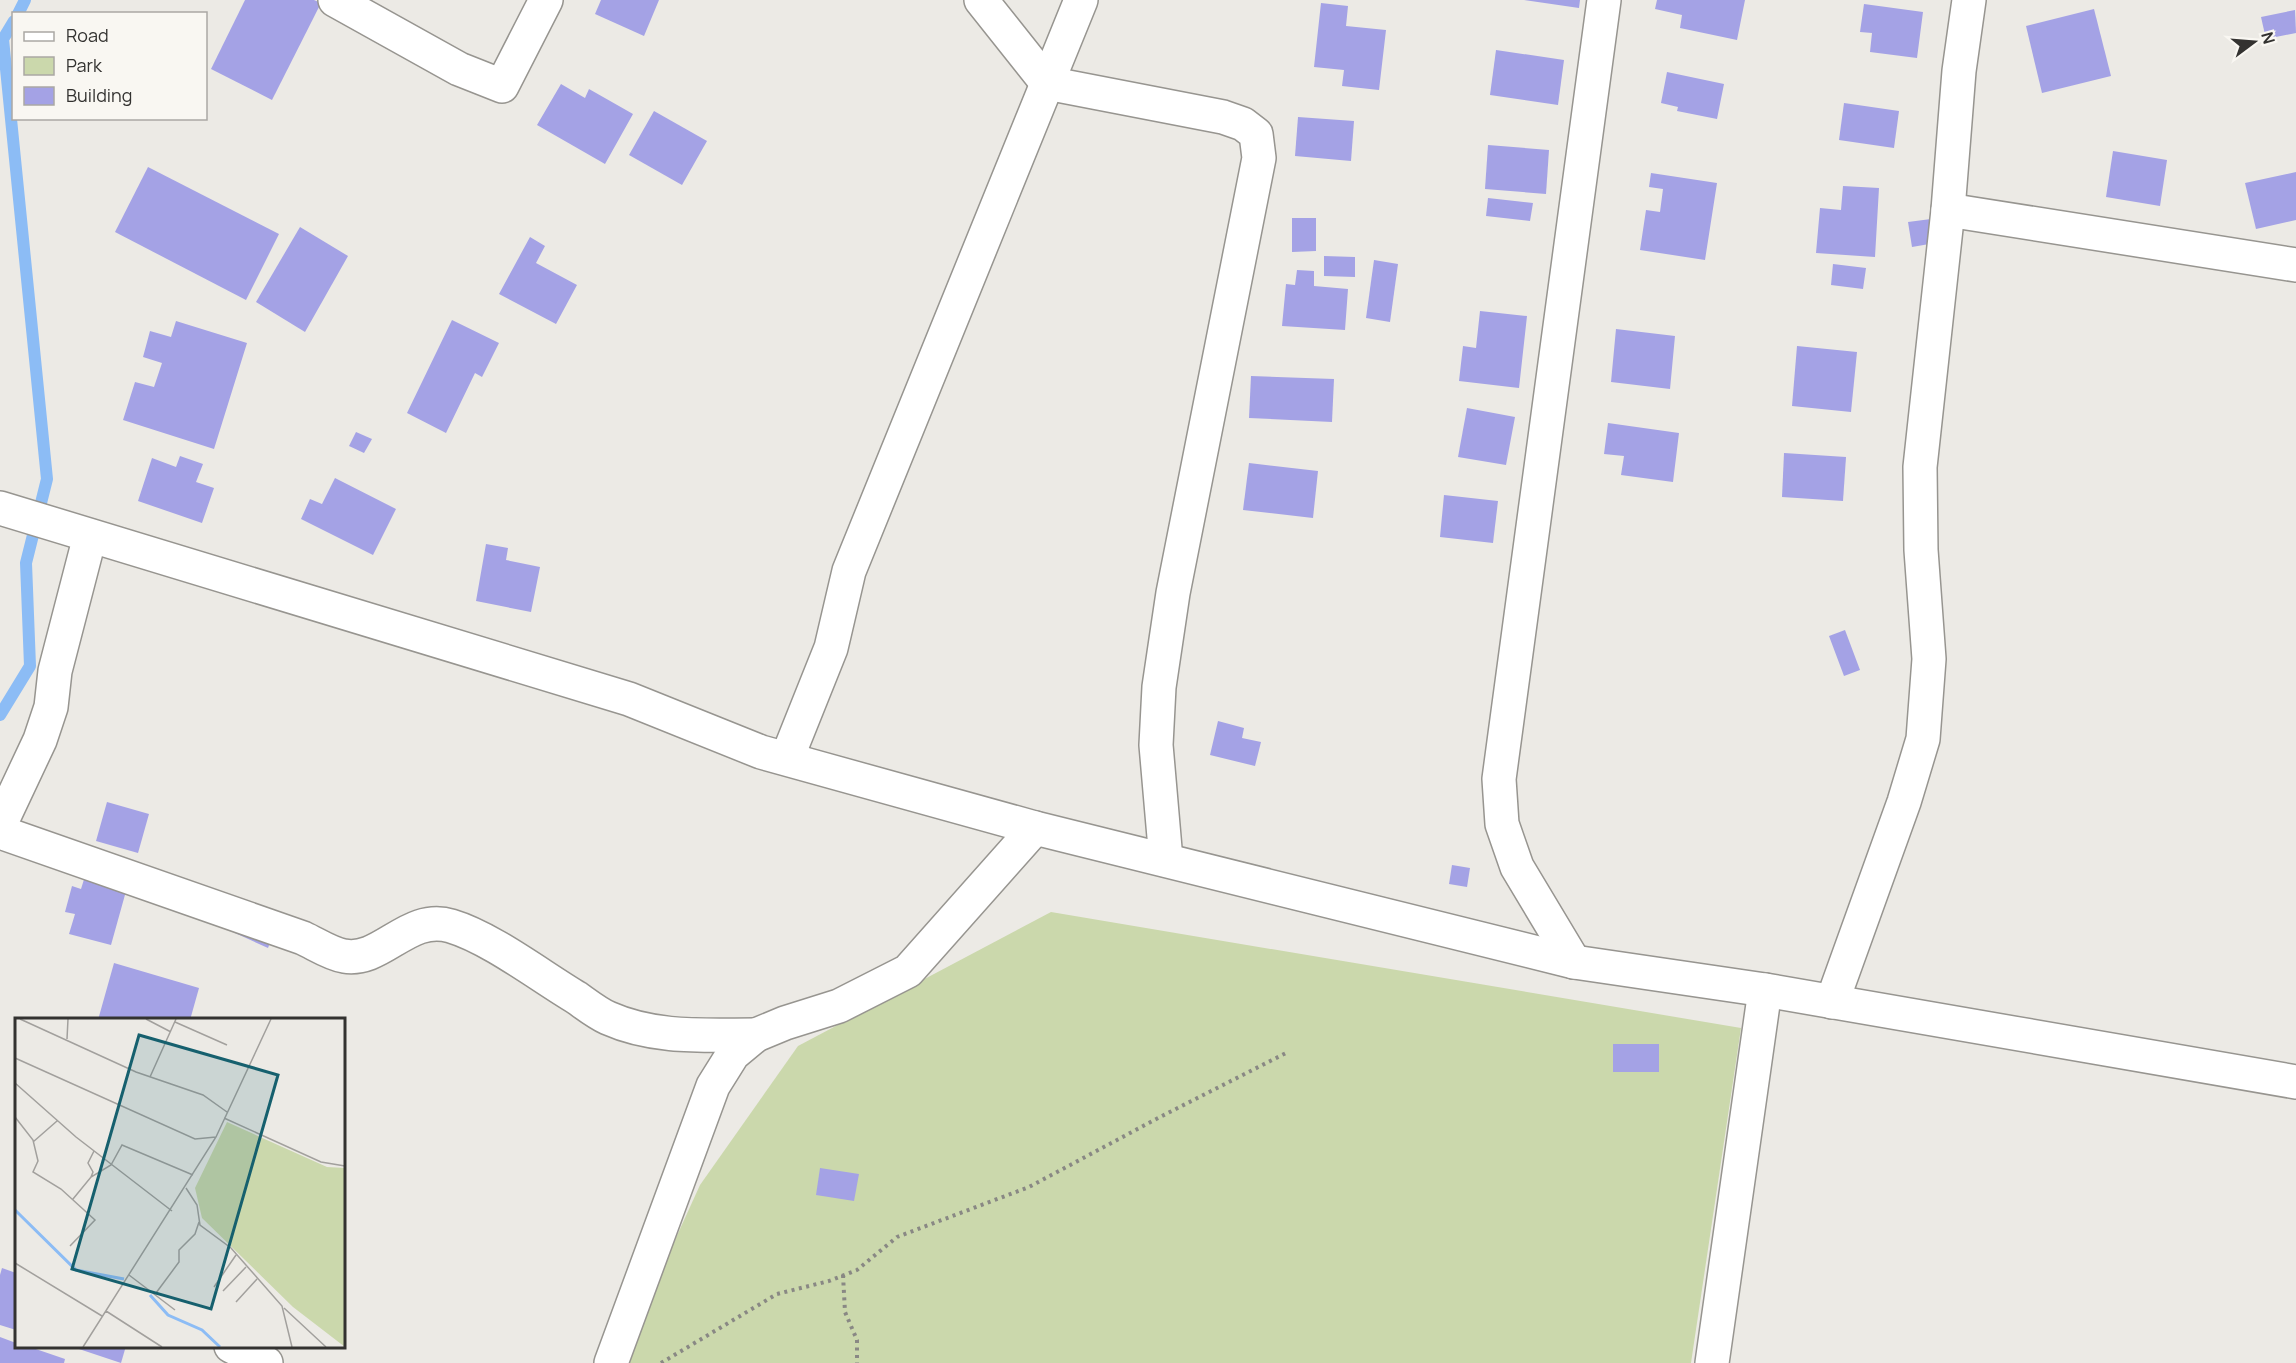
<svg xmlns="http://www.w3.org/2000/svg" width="2296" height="1363" viewBox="0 0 2296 1363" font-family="Manrope,sans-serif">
  <rect width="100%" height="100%" fill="#eceae5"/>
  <!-- green -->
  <polygon fill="#cbd8ac" points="1051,912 1741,1028 1691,1363 619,1363 700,1185 798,1046"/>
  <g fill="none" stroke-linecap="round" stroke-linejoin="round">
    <!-- stream -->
    <g stroke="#8cbcf5" stroke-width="12">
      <polyline points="18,14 25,0"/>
      <polyline points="0,715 30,666 26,563 47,479 3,39 14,21"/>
    </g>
  </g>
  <!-- building -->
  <g fill="#a4a2e5">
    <polygon points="245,0 314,0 321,3 272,100 211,69"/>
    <polygon points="601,0 659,0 644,36 595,14"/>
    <polygon points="1524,0 1580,0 1579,8"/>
    <polygon points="1657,0 1745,0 1737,40 1680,28 1682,15 1655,9"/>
    <polygon points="1321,3 1348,6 1346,26 1386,30 1379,90 1342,86 1344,70 1314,67"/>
    <polygon points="1864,4 1923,12 1917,58 1870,52 1872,33 1860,32"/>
    <polygon points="2094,9 2111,76 2042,93 2026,26"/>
    <polygon points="2295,10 2296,33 2266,39 2261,17"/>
    <polygon points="1496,50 1564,60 1558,105 1490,95"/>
    <polygon points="1667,72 1724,84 1717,119 1677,111 1678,107 1661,103"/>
    <polygon points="561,84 585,98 589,89 633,114 605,164 537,125"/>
    <polygon points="1844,103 1899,111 1894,148 1839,140"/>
    <polygon points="654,111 707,141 682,185 629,155"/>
    <polygon points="1298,117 1354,121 1351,161 1295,156"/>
    <polygon points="1488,145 1549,150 1546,194 1485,189"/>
    <polygon points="2113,151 2167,160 2160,206 2106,197"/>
    <polygon points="148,167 279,234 246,300 115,232"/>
    <polygon points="2296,172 2296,220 2256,229 2245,183"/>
    <polygon points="1651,173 1717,183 1705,260 1640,250 1646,210 1660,212 1663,189 1649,187"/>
    <polygon points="1843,186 1879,188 1875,257 1816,253 1820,208 1841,210"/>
    <polygon points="1488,198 1533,203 1530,221 1486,216"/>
    <polygon points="1292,218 1316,218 1316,251 1292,252"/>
    <polygon points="1931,219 1935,243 1912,247 1908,222"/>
    <polygon points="300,227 348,256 305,332 256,302"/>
    <polygon points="530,237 545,246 536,263 577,285 556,324 499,294"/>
    <polygon points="1324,256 1355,257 1355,277 1324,276"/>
    <polygon points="1374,260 1398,264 1390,322 1366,318"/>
    <polygon points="1833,264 1866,268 1863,289 1831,285"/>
    <polygon points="1297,270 1314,271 1314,286 1348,289 1345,330 1282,326 1286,284 1295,285"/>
    <polygon points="1480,311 1527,316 1519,388 1459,381 1463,346 1476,348"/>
    <polygon points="452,320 499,343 482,377 475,373 446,433 407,413"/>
    <polygon points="176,321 247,343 214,449 123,420 135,382 154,387 162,363 143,357 150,331 171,337"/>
    <polygon points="1616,329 1675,336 1670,389 1611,382"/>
    <polygon points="1797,346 1857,352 1851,412 1792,406"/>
    <polygon points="1251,376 1334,379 1332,422 1249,418"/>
    <polygon points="1467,408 1515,417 1506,465 1458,457"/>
    <polygon points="1608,423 1679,433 1673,482 1621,475 1624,456 1604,454"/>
    <polygon points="356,432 372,439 364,453 349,446"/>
    <polygon points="1784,453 1846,457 1843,501 1782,497"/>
    <polygon points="180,456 203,464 196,482 214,488 202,523 138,501 152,458 176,467"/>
    <polygon points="1249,463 1318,471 1313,518 1243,510"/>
    <polygon points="335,478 396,509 373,555 301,519 310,499 322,504"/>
    <polygon points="1444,495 1498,501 1493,543 1440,537"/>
    <polygon points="486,544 508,548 506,560 540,567 531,612 476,601"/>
    <polygon points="1845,630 1860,670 1844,676 1829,636"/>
    <polygon points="1218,721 1244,728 1242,738 1261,742 1255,766 1210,755"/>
    <polygon points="107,802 149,814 138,853 96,841"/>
    <polygon points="1452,865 1470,868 1467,887 1449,884"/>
    <polygon points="86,873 128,884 111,945 69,934 75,914 65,912 72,886 81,889"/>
    <polygon points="238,925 271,940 268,948 235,933"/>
    <polygon points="114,963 199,988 190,1020 98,1020"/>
    <rect x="1613" y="1044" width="46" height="28"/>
    <polygon points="820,1168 859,1174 854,1201 816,1195"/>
    <polygon points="2,1268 16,1273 16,1330 0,1325 0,1275"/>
    <polygon points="0,1337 16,1343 16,1346 27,1346 65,1359 64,1363 0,1363"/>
    <polygon points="70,1346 126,1346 121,1363"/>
  </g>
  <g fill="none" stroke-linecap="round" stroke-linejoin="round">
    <!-- street casing -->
    <g stroke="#979590" stroke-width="36">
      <g id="street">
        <polyline points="335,0 459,69 502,86 546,0"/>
        <polyline points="981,0 1047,83 1223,117 1243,124 1256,134 1259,158 1173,593 1159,687 1156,745 1166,860"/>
        <polyline points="1948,210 2296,265"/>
        <polyline points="0,508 629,699 761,752 1035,828 1574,962 1765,990 2296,1082"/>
        <polyline points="787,758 831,648 849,571 1081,0"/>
        <polyline points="0,825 40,740 51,707 55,671 90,536"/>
        <path d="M0,832l303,106c13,6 28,16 41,18 38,7 64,-43 107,-30 40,12 89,50 126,72 10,7 20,15 31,20 47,21 97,17 148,17"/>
        <polyline points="1574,962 1517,867 1502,824 1499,779 1604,0"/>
        <polyline points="1832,1002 1904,802 1923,739 1929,659 1921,550 1920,467 1948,210 1959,71 1969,0"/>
        <polyline points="231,1346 266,1363"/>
        <polyline points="611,1363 713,1086 733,1054 756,1035 785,1023 839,1006 908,971 1035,828"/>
        <polyline points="1712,1363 1765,990"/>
      </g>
    </g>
    <!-- path -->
    <g stroke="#898884" stroke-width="4" stroke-dasharray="3 4.5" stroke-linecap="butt">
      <polyline points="843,1275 845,1312 857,1340 857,1363"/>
      <polyline points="661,1363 777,1294 829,1281 857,1270 897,1237 1029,1187 1160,1117 1286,1053"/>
    </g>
    <!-- street -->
    <use href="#street" stroke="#fff" stroke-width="33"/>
  </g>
  <!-- overview -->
  <g transform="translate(15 1018)">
    <rect width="330" height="330" fill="#eceae5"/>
    <path d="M212,104l100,45 18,1v179l-52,-40 -91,-89 -7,-30z" fill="#cbd8ac"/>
    <path fill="none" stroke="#8cbcf5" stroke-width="3" d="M0,192l61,60 48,9M135,277l18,20 34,15 18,17"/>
    <path fill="none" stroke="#a2a09d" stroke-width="1.5" d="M5,1l116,53 67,23 24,17M131,1l25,13M160,4l52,23M52,21l1,-20M0,40l180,81 21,-2M135,59l26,-58M0,65l61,54 96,74M0,99l18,23 5,21 -5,11 28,17 34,31 -25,26M209,100l97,44 24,4M18,124l24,-21M76,159l2,-5 -5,-9 6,-12M171,170l11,17 3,20 31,23 51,58 10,41M58,181l18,-22 20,-12 11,-20 71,30M0,245l87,53M114,257l46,35M199,269l22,-32M208,273l23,-24M141,275l23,-31v-12l16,-16 4,-12M221,284l21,-23M269,290l42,39M91,293l56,36M68,329l133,-210 55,-118"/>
    <path fill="#16606e" fill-opacity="0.15" stroke="#16606e" stroke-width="3" d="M124,17l139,40 -67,234 -139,-40z"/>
    <rect width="330" height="330" fill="none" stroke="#333230" stroke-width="3"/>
  </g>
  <!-- legend -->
  <rect x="12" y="12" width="195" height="108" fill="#f9f7f2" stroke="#aaa8a4" stroke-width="1.5"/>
  <rect x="24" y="32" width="30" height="9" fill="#ffffff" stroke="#aaa8a4" stroke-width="1.5"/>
  <text x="66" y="42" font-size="18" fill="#333230">Road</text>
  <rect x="24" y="57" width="30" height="18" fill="#cbd8ac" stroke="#aaa8a4" stroke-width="1.5"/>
  <text x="66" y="72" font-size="18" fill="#333230">Park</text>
  <rect x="24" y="87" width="30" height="18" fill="#a4a2e5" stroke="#aaa8a4" stroke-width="1.5"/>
  <text x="66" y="102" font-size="18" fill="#333230">Building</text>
  <!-- north arrow -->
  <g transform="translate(2254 42) rotate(74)" stroke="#f9f7f2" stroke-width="4.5" paint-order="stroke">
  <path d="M0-4.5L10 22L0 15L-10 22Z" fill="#333230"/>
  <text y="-9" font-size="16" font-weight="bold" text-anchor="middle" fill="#333230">N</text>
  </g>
</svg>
